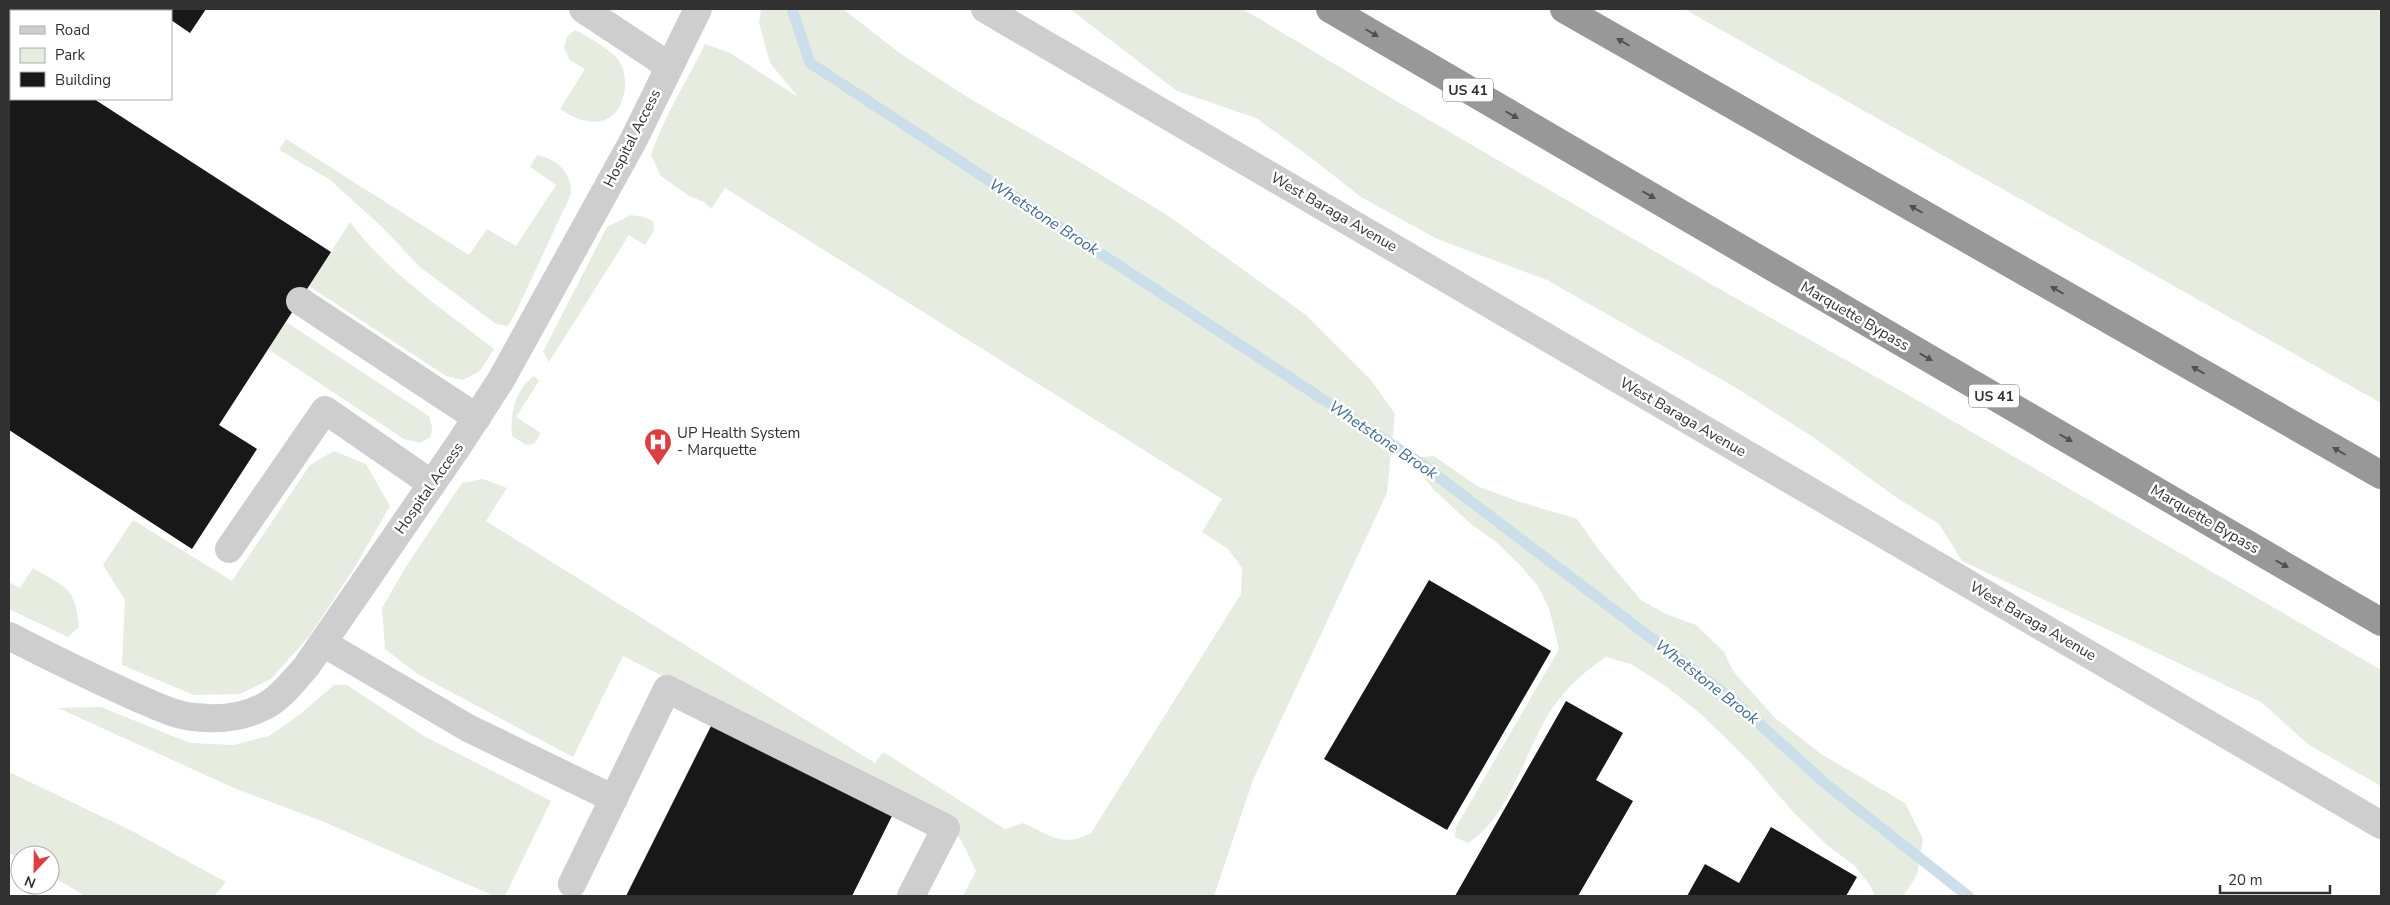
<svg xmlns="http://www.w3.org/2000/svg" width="2390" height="905" viewBox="0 0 2390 905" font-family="'Nunito Sans',sans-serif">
  <rect width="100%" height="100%" fill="#fff"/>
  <!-- green -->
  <g fill="#e6ede0">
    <path d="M761,9h82l58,45 71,46 113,65 85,52 136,98 65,65 24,34 -8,79 -134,287 -39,116h-251l13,-25 -15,-31 -20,-23 -318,-161 -50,101 -154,-82 -34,-26 -3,-41 25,-43 55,-82 21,-4 24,9 -21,33 389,242 8,-11 122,77 18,-6c27,12 40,25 68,10l150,-239 1,-26 -14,-19 -26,-17 20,-33 -497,-311 -14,21 -7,-7 -15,-6 -28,-20 -10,-21c13,-39 36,-74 54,-111l25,9 68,44 -28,-34 -11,-40z"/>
    <polygon points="1070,9 1243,9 1393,99 1723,291 1910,396 2381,670 2381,786 2309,745 2261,702 1962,561 1939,524 1897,498 1813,437 1733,386 1547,280 1437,239 1361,197 1310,157 1256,118 1177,91"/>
    <polygon points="1684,9 2381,9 2381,403"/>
    <path d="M575,30c15,8 34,18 44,31 11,16 7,49 -12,58 -16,7 -34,-1 -47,-10l25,-40 -15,-9 -6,-12 3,-11z"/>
    <path d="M286,139l183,116 18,-26 29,17 40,-61 -26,-18 7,-12c20,4 35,17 34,39l-54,116 -9,16 -12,-2 -76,-57 -39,-41 -52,-47 -50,-29z"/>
    <polygon points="631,215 644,217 653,221 654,230 645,245 629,235 549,362 543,352 607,227"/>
    <path d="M350,222c40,53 93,87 144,127l-14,22 -17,9 -17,-4 -137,-90z"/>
    <polygon points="286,322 429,416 432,426 431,437 420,443 404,439 268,349"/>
    <path d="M534,376l5,5 -23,36 25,16 -7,11 -8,1 -14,-9c-2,-22 3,-47 22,-60z"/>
    <polygon points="334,451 366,464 390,506 353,570 310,635 271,679 240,694 194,695 122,665 125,600 103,565 133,520 232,581 310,465"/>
    <path d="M1434,456l43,30 40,15 60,18 22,31 42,50 25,14 30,11 28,27 9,19 42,47 46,36 84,49 18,36 -6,36 -13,20 -29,1 -5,-11 -16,-20 -26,-19 -35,-34 -43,-50 -48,-47 -35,-28 -36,-23 -25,-7c-21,14 -38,29 -53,50 -26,38 -44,112 -85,136l-13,-6 1,-10 103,-178 -10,-41 -11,-22 -18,-21 -25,-24 -23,-16 -38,-35 -12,-15 -1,-18z"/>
    <path d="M33,568c33,20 42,18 46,59l-11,10 -59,-28v-27l11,6z"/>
    <polygon points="334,685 347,685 424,736 551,801 505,896 494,896 324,822 234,788 58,708 101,707 190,743 234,745 269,736 299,715"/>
    <polygon points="9,772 130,830 226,882 214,896 85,896 50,875 50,855 20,855 20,858 9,853"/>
  </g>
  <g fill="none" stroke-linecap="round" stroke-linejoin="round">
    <!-- stream -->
    <polyline stroke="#cddeeb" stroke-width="11" points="792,9 810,63 1420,463 1733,700 1827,785 1968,896"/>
  </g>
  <!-- building -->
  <g fill="#181818">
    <polygon points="154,9 206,9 190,33 171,20 171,11 158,11"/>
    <polygon points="9,43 11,45 11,99 94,99 331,252 219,425 257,449 192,549 9,430"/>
    <polygon points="1429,580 1551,651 1447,830 1324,759"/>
    <polygon points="1566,701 1623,733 1596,780 1633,801 1578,896 1455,896"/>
    <polygon points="712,724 893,814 852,896 626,896"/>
    <polygon points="1771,827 1857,877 1846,896 1687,896 1705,864 1739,883"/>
  </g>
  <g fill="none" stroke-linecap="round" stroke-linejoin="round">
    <!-- minor -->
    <g stroke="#cecece" stroke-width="28">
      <polyline points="583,9 669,66"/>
      <polyline points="985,9 2381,825"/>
      <polyline points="300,301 477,418"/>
      <polyline points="229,549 325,410 432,484"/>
      <path d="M9,636c41,21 82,41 124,60 19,8 40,19 61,21 25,3 49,1 71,-11 16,-8 29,-26 41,-39l154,-224 41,-63 132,-239 65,-132"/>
      <polyline points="323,643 468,728 614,799"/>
      <polyline points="572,884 667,689 946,828 911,896"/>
    </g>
    <!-- highway -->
    <g stroke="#989898" stroke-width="28">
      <polyline points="1330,9 2381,622"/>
      <polyline points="1564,9 2381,475"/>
    </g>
  </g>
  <!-- one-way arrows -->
  <defs><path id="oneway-solid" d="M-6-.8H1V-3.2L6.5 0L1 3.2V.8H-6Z" transform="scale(1.25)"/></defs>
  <g fill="#505050">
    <use href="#oneway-solid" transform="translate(1372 33) rotate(30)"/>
    <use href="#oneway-solid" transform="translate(1623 42) rotate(-150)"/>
    <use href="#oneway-solid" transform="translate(1512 115) rotate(30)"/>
    <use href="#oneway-solid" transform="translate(1649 195) rotate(30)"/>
    <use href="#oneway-solid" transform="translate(1916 209) rotate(-150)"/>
    <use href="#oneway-solid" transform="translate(2057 290) rotate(-150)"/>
    <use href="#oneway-solid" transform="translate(1926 357) rotate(30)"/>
    <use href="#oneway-solid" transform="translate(2198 370) rotate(-150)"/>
    <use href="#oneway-solid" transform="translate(2066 438) rotate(30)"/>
    <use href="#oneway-solid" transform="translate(2339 451) rotate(-150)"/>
    <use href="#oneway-solid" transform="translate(2282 564) rotate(30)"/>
  </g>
  <!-- icons -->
  <defs>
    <g id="hospital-pin" transform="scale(1.4375)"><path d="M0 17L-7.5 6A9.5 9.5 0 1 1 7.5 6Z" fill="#dc3e42" stroke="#fff"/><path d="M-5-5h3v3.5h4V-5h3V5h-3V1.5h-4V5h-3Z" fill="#fff"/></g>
  </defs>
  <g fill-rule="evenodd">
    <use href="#hospital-pin" x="658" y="442"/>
  </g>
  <g text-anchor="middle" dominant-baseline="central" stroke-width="5" stroke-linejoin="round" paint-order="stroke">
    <!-- shield labels -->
    <g fill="#fff" stroke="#6f6f6f" stroke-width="1">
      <rect x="1443" y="78.5" width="50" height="23" rx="4"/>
      <rect x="1969" y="384.5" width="50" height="23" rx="4"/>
    </g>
    <g font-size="14" font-weight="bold" fill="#313131">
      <text x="1468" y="90">US 41</text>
      <text x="1994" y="396">US 41</text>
    </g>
    <!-- street labels -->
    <g font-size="15" fill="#313131" stroke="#fff">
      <text transform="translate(632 138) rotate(-63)">Hospital Access</text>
      <text transform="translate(1334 212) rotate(30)">West Baraga Avenue</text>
      <text transform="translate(1855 316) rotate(30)">Marquette Bypass</text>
      <text transform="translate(1683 417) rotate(30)">West Baraga Avenue</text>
      <text transform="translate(429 488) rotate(-55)">Hospital Access</text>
      <text transform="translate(2205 519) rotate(30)">Marquette Bypass</text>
      <text transform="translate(2033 621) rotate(30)">West Baraga Avenue</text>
    </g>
    <!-- poi labels -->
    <g font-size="15" fill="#313131" stroke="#fff" text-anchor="start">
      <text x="677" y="433">UP Health System<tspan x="677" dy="17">- Marquette</tspan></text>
    </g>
    <!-- water labels -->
    <g font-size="16" font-style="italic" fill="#426d8f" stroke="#fff">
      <text transform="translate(1044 217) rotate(33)">Whetstone Brook</text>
      <text transform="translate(1383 440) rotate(34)">Whetstone Brook</text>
      <text transform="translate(1707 682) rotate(38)">Whetstone Brook</text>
    </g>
  </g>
  <!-- border -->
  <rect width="2390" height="905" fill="none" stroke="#313131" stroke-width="20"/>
  <!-- legend -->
  <rect x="10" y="10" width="162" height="90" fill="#ffffff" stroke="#adadad"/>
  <rect x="20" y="26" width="25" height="8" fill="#cecece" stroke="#adadad"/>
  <text x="55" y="35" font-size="15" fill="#313131">Road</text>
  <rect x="20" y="48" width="25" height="15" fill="#e6ede0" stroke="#adadad"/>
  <text x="55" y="60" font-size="15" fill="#313131">Park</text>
  <rect x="20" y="72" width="25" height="15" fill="#181818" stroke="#adadad"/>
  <text x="55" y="85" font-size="15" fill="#313131">Building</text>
  <!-- north arrow -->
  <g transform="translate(35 870) rotate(202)"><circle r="24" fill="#ffffff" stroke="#adadad"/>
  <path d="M0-4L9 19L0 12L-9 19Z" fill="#dc3e42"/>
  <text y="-8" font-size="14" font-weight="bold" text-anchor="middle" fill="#313131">N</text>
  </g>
  <!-- scale -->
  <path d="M2220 885v8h110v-8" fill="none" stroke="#313131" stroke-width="2.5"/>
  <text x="2228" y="885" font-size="15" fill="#313131" stroke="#ffffff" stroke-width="4" paint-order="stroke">20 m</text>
</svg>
